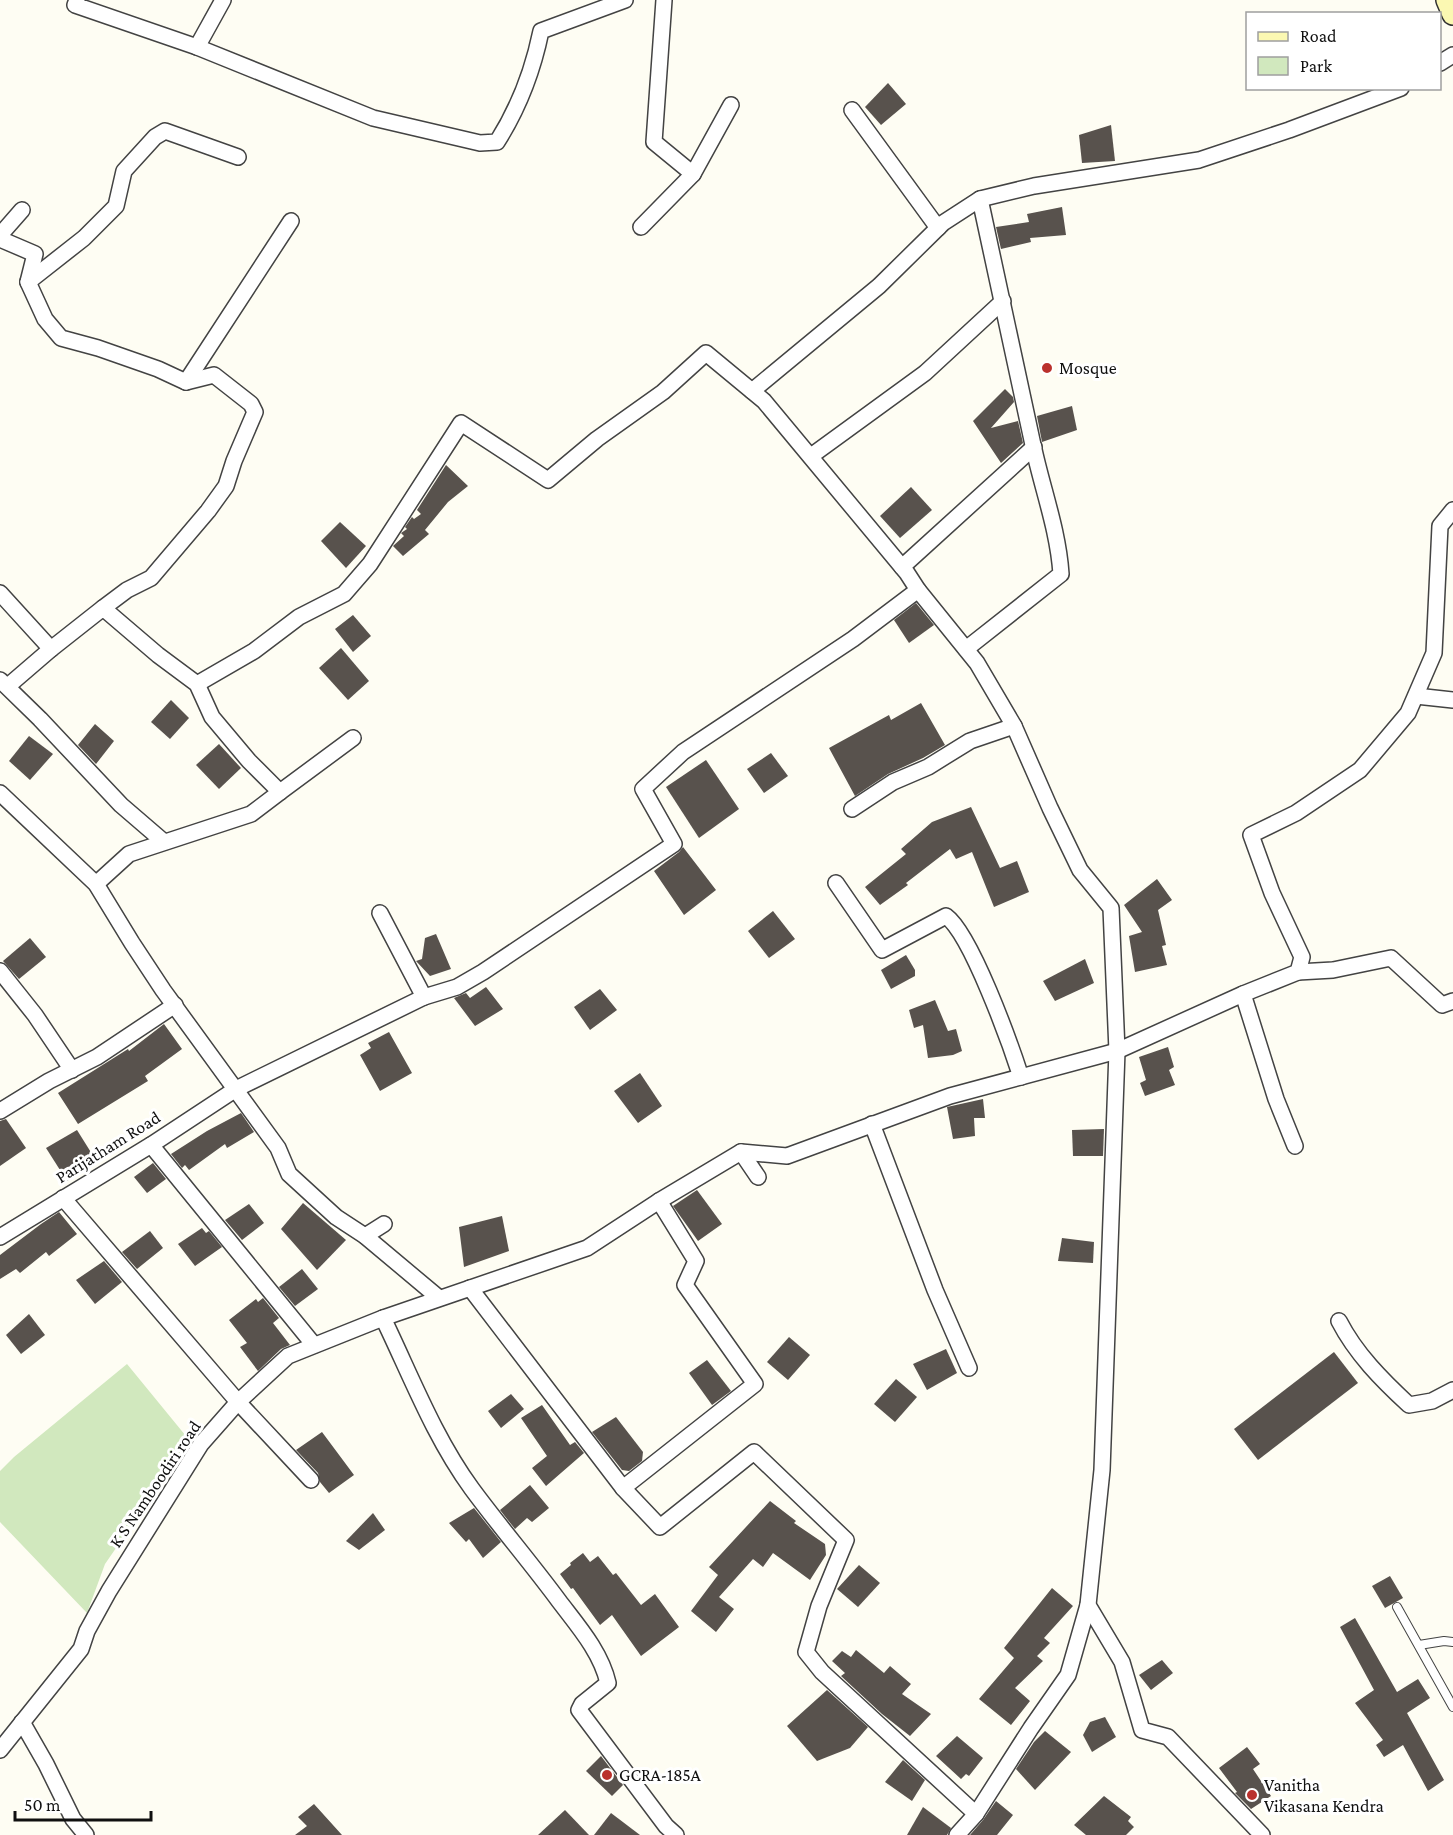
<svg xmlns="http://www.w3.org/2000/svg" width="1453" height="1835" viewBox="0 0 1453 1835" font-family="'Crimson Pro',serif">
  <rect width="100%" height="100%" fill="#fefdf3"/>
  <!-- green -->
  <polygon fill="#d1e8be" points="127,1364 190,1441 105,1564 87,1613 0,1522 0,1471 14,1457"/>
  <!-- building -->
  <g fill="#58524d">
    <polygon points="888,83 906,104 881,125 865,107"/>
    <polygon points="1111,125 1115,161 1082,163 1079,135"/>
    <polygon points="1062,207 1066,235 1030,238 1031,242 1001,249 996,227 1029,222 1027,214"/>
    <polygon points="1005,389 1013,397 1014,402 991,428 1018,421 1023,443 1001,463 973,421"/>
    <polygon points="1072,406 1077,430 1042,442 1037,416"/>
    <polygon points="446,465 468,486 448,502 425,530 429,534 403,556 393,546 404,536 401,533 407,529 405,527 412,517 414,519 421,514 417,510"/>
    <polygon points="911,487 932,510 900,538 880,516"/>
    <polygon points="340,522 366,546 346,568 321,541"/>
    <polygon points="916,603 934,625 909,643 894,620"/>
    <polygon points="353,615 371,636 353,652 335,629"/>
    <polygon points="341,648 369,681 348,700 319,668"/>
    <polygon points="171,700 189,718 170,739 151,722"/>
    <polygon points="921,703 945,745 923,758 888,774 855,796 829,748 889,715 891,720"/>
    <polygon points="95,724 114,741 96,764 78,745"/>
    <polygon points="29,736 53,754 30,780 9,761"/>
    <polygon points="219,744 241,768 219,789 196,765"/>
    <polygon points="771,753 788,776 764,793 747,769"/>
    <polygon points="706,760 739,809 699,838 666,787"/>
    <polygon points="971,807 1000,868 1017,861 1029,892 994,907 972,852 956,859 950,849 906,883 908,885 880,905 865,887 906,854 901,849 932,822"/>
    <polygon points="683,847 716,890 684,915 654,871 679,852"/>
    <polygon points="1157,879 1172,900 1158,910 1166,945 1162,946 1167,965 1135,972 1129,936 1142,932 1124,905"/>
    <polygon points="773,911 795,939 769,958 748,931"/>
    <polygon points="436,934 451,969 430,976 416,961 422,959 425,938"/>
    <polygon points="30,938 46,957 19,979 3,961"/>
    <polygon points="906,955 915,970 915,976 891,989 881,970"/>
    <polygon points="1085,959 1094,983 1055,1001 1043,981"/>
    <polygon points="486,987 503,1009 475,1026 454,998 466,993 470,998"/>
    <polygon points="600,989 617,1010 590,1030 574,1007"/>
    <polygon points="935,1000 948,1031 956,1029 962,1051 953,1055 928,1058 923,1025 914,1028 909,1010"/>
    <polygon points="164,1024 182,1049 145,1076 148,1081 78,1124 58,1093 128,1049 129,1051"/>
    <polygon points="389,1032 412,1073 380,1091 360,1055 371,1048 368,1043"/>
    <polygon points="1168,1047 1174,1067 1169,1070 1175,1085 1145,1096 1140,1083 1146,1080 1139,1057"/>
    <polygon points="640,1073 662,1106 638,1123 614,1091"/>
    <polygon points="983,1099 985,1118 974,1118 975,1136 953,1139 947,1107"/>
    <polygon points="241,1113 254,1132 227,1148 225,1144 189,1170 185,1165 182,1168 171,1154 207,1131"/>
    <polygon points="6,1119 26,1148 0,1166 0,1121"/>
    <polygon points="1104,1129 1103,1156 1073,1156 1072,1130"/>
    <polygon points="77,1130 97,1162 67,1181 46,1148"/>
    <polygon points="153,1163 166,1179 147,1193 134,1177"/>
    <polygon points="697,1190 722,1224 698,1241 673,1206"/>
    <polygon points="303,1203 346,1240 317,1270 281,1229"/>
    <polygon points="249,1204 264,1223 242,1240 225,1220"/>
    <polygon points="59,1212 77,1234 49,1256 46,1252 20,1273 16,1269 0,1279 0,1255 41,1224"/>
    <polygon points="502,1216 509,1251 464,1267 459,1227"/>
    <polygon points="202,1228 206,1233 209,1231 222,1247 195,1266 178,1244"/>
    <polygon points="150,1231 163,1248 137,1269 122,1252"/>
    <polygon points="1062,1238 1094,1242 1093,1263 1058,1261"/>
    <polygon points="104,1261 122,1282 95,1304 76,1280"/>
    <polygon points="302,1269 318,1289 295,1306 279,1287"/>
    <polygon points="263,1298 279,1318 273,1323 290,1345 281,1349 258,1371 240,1347 247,1343 229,1320 256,1299 258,1302"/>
    <polygon points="29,1314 45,1335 21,1354 6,1335"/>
    <polygon points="789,1337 810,1355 788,1380 767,1362"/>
    <polygon points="946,1349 957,1373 927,1390 913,1364"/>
    <polygon points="1334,1352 1358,1383 1258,1460 1234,1429"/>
    <polygon points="707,1360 731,1391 712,1405 689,1373"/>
    <polygon points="896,1379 917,1397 895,1422 874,1404"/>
    <polygon points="511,1394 524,1409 501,1428 488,1411"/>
    <polygon points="542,1405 570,1445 575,1442 584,1453 546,1486 532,1468 547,1456 521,1418"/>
    <polygon points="616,1417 643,1452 642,1461 629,1471 622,1470 592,1432"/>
    <polygon points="322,1432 354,1475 329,1493 320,1482 318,1473 296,1450"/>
    <polygon points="530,1485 549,1508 532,1522 527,1518 515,1529 500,1510"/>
    <polygon points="770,1501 796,1521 794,1523 825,1544 826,1555 810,1580 773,1553 763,1567 753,1559 719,1597 734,1609 716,1632 691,1611 718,1575 709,1567"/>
    <polygon points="474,1508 501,1542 483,1558 469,1539 466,1542 449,1523"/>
    <polygon points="373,1513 385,1530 359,1550 346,1541"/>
    <polygon points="583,1553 590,1562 598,1556 613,1575 616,1573 641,1605 655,1594 679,1627 641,1656 612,1615 600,1625 573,1588 571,1589 560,1574 571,1565 570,1563"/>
    <polygon points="859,1565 880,1583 858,1607 837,1589"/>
    <polygon points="1390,1576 1403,1598 1385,1608 1372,1586"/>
    <polygon points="1052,1588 1073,1606 1044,1638 1050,1643 1037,1656 1043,1661 1015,1688 1030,1701 1011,1725 979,1699 1014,1658 1004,1648"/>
    <polygon points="1355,1618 1397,1692 1418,1679 1430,1698 1407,1713 1444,1780 1428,1791 1403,1745 1384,1757 1376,1745 1383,1740 1355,1703 1374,1690 1340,1627"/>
    <polygon points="856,1650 884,1673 890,1666 911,1684 902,1694 931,1714 910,1736 882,1714 841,1676 845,1673 832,1661 842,1651 851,1657"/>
    <polygon points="1162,1660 1173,1673 1151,1690 1139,1675"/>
    <polygon points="827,1690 868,1727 850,1748 817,1761 787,1726"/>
    <polygon points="1105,1717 1116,1737 1092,1752 1083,1735 1090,1722"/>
    <polygon points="1045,1731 1071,1752 1035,1790 1016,1769 1034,1742"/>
    <polygon points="957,1736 983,1758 969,1776 966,1774 961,1779 936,1756"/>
    <polygon points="1247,1747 1260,1764 1253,1769 1271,1796 1251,1809 1235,1793 1237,1792 1219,1768"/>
    <polygon points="601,1756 623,1785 612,1796 586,1771"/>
    <polygon points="903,1760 925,1780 912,1801 885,1782"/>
    <polygon points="1104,1796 1131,1817 1128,1821 1134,1827 1126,1835 1086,1835 1074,1825"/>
    <polygon points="996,1801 1013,1815 997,1835 970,1835 983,1820"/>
    <polygon points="314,1804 342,1835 295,1835 307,1826 298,1817"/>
    <polygon points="923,1807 951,1828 947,1835 907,1835"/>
    <polygon points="565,1810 589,1835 538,1835"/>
    <polygon points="611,1813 640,1835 594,1835"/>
  </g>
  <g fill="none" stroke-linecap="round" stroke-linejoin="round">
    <!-- lane casing -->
    <g stroke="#434343" stroke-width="10">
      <g id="lane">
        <polyline points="1397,1607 1453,1707"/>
        <polyline points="1419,1645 1444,1641 1453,1642"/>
      </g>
    </g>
    <!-- street casing -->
    <g stroke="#434343" stroke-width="18">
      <g id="street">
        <path d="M77,0l-2,5 122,42 176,71 107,25 17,-1c21,-33 36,-72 44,-111l84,-31"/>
        <polyline points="664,0 654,142 693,174"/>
        <polyline points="197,47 223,0"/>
        <polyline points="1440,63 1453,55"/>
        <polyline points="852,110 938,228"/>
        <polyline points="641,227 693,174 731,105"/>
        <polyline points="0,235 22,210"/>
        <polyline points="0,239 35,254 28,282 45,319 61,338 98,348 158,369 186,382 214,375 251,404 255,412 234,461 226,486 208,511 151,578 127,590 103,608"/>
        <polyline points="28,282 84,238 116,206 124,171 155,137 165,131 238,157"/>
        <polyline points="186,382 291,221"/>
        <polyline points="752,391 879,286 943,223 980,199 1034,186 1199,160 1289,130 1401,88"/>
        <polyline points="811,456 925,373 1003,301"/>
        <polyline points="902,567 1034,447"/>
        <polyline points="0,593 51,649"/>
        <path d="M966,649l95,-75c-3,-45 -19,-86 -28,-129 -17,-82 -35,-164 -53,-246"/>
        <polyline points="0,680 40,719 121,805 164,842"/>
        <polyline points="197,684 254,651 299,617 344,594 370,564 461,423 548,480 597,439 663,392 706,353 764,401 907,573 918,590 977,663 1014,726 1050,808 1080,870 1111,908 1117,1051 1102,1470 1088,1605 1122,1662 1142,1730 1168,1737 1262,1835"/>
        <polyline points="8,686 51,649 103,608 158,655 197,684 212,717 249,761 280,792 251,814 129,854 96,884"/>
        <polyline points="1416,696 1453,700"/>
        <polyline points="280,792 353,738"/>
        <polyline points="0,793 96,884 132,943 163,990 278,1148 289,1174 336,1217 365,1236 439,1298"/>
        <polyline points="852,809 893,782 928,767 970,741 1014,726"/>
        <path d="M836,883l46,67 64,-34c25,18 64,127 75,161"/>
        <polyline points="380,913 424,997"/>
        <polyline points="0,971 35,1015 72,1070"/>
        <polyline points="1298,972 1333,970 1391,958 1442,1005 1453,1001"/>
        <polyline points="1243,994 1276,1099 1295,1146"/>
        <polyline points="0,1111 49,1081 97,1057 175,1005"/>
        <polyline points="872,1124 935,1290 969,1368"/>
        <polyline points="151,1145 314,1345"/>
        <polyline points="741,1152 758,1177"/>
        <polyline points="63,1198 238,1402 311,1480"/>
        <polyline points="365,1236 384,1224"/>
        <polyline points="0,1237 151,1145 236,1089 424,997 457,987 483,972 674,844 643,789 683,752 853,639 918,590"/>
        <polyline points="470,1288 623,1488 660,1527 754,1452 846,1540 819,1606 806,1652 822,1672 976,1814"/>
        <path d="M383,1318c28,58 51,119 89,171 28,38 59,74 87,112 19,25 42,51 49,82l-26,21 -3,6 87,116 10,9"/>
        <path d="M1339,1321c17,33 43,59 70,84l23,-4 21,-11"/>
        <polyline points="623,1488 755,1384 685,1285 696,1261 659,1201"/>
        <polyline points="22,1722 46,1764 73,1819 86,1835"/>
        <polyline points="0,1750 81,1649 87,1631 109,1591 201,1444 238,1402 288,1356 383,1318 587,1248 659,1201 741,1152 787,1156 950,1096 1117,1051 1243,994 1298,972 1302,957 1272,893 1251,835 1296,813 1360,770 1408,713 1434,653 1440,526 1453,510"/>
        <polyline points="957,1835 976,1814 1031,1728 1068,1675 1088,1605"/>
      </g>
    </g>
    <!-- secondary casing -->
    <g stroke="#323232" stroke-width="24">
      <polyline id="secondary" points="1447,0 1453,14"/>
    </g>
    <!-- lane -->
    <use href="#lane" stroke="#fff" stroke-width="8"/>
    <!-- street -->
    <use href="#street" stroke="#fff" stroke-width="15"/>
    <!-- secondary -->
    <use href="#secondary" stroke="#fbf8b2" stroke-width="21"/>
  </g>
  <!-- markers -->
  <g fill="#ba312d" stroke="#fff" stroke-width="2">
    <circle cx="1047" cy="368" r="6"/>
    <circle cx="607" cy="1775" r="6"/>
    <circle cx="1252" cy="1795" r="6"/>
  </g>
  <g text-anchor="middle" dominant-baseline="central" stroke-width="6" stroke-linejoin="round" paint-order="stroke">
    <!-- poi labels -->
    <g font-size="18" fill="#101010" stroke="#fff" text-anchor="start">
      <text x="1059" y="368">Mosque</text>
      <text x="619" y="1775">GCRA-185A</text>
      <text x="1264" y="1785">Vanitha<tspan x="1264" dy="21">Vikasana Kendra</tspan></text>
    </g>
    <!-- street labels -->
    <g font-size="18" fill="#101010" stroke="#fff">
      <text transform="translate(108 1147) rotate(-32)">Parijatham Road</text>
      <text transform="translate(155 1484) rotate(-56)">K S Namboodiri road</text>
    </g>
  </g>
  <!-- legend -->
  <rect x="1246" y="12" width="195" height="78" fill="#ffffff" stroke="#9f9f9f" stroke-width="1.5"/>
  <rect x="1258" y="32" width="30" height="9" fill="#fbf8b2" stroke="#9f9f9f" stroke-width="1.5"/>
  <text x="1300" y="42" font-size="18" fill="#101010">Road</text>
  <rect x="1258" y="57" width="30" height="18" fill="#d1e8be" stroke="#9f9f9f" stroke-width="1.5"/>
  <text x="1300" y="72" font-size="18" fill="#101010">Park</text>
  <!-- scale -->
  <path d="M15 1811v9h136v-9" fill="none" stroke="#101010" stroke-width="3"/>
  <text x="24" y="1811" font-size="18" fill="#101010" stroke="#ffffff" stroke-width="4.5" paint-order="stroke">50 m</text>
</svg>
